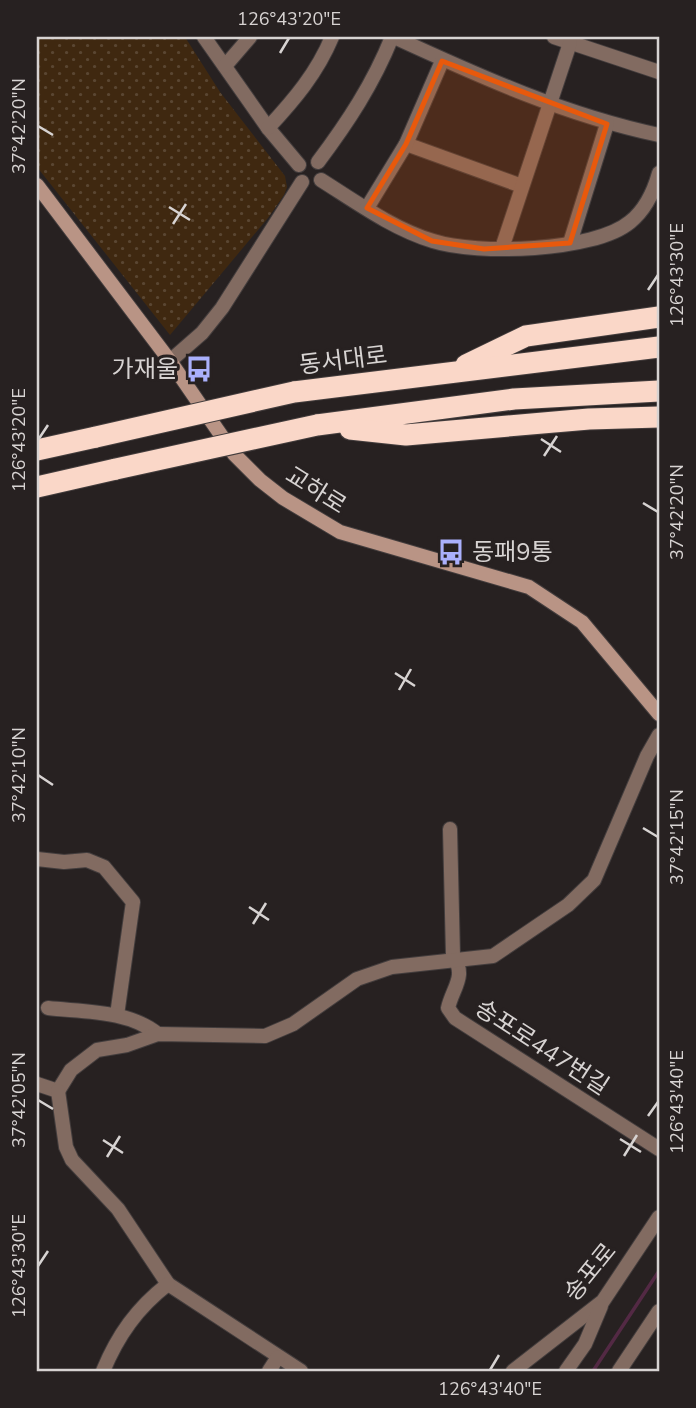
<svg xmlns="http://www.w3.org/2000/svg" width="696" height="1408" viewBox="0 0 696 1408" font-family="'Nunito Sans','Noto Sans KR',sans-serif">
  <defs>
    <pattern id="park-dots" width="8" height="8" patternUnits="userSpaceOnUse" patternTransform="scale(1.75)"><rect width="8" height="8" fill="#3f2810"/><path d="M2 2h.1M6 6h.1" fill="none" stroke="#5a4632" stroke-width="1.8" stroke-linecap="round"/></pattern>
  </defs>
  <rect width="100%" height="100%" fill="#272121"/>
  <!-- park -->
  <polygon fill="url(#park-dots)" points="37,37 185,37 220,92 285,176 287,187 284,195 268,218 170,335 37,167"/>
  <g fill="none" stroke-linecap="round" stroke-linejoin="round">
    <!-- stream -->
    <polyline stroke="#532944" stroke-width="3.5" points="593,1371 659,1271"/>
    <!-- street casing -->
    <g stroke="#433d3d" stroke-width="16">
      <g id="street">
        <polyline points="204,37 268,128 299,165"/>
        <path d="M394,37c87,40 171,78 265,98"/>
        <polyline points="554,37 659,72"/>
        <polyline points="225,66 250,37"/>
        <path d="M268,128c26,-28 49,-55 64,-91"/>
        <polyline points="406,144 522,186"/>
        <path d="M318,162c30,-40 55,-78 74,-125"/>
        <path d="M321,180c35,22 72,49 112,61 44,14 161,11 197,-19 15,-12 24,-31 29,-49"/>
        <polyline points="367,208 406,144 442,61"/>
        <polyline points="570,243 607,124"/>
        <polyline points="502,248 570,43"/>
        <polyline points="170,361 202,333 222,308 302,182"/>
        <path d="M450,829l3,127c14,20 0,31 -5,52l7,10 204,131"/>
        <polyline points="37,859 64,862 87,860 104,867 133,902 117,1015"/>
        <path d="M48,1008c36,4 80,2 110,26"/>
        <polyline points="37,1084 58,1091"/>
        <polyline points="58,1091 71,1070 97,1050 127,1045 158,1034 265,1036 293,1024 357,979 392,967 493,956 568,905 594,880 647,756 659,735"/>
        <polyline points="58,1091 66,1147 72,1160 118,1209 168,1284 301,1371"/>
        <path d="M103,1371c15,-36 34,-63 65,-87"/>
        <polyline points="269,1371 278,1357"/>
        <polyline points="513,1371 603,1301 659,1217"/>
        <polyline points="566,1371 585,1344 601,1306"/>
        <polyline points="619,1371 659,1311"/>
      </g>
    </g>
    <!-- secondary casing -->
    <g stroke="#433d3d" stroke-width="16">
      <polyline id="secondary" points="37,185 170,361 234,454 260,480 283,498 340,532 529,587 582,622 659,714"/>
    </g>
    <!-- highway casing -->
    <g stroke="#433d3d" stroke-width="23">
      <g id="highway">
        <polyline points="466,365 526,336 659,317"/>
        <polyline points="294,392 659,347"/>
        <polyline points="317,425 514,399 659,391"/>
        <polyline points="350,429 406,435 589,419 659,417"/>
        <polyline points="37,450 96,437"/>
        <polyline points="37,487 116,469"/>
      </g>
    </g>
    <!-- street -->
    <use href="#street" stroke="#826b61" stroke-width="14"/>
    <!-- secondary -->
    <use href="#secondary" stroke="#b99485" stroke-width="14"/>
    <!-- highway -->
    <use href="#highway" stroke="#fad7c8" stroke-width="21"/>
    <!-- highway-bridge casing -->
    <g stroke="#433d3d" stroke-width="23" stroke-linecap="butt">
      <g id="highway-bridge">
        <polyline points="96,437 294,392"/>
        <polyline points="116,469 317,425"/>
      </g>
    </g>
    <!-- highway-bridge -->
    <use href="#highway-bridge" stroke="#fad7c8" stroke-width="21"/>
  </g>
  <!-- marked area -->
  <path fill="#e8590c" fill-opacity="0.2" stroke="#e8590c" stroke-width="5" stroke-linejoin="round" d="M442,61l165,63 -37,119 -86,6 -52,-8 -65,-33 39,-64z"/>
  <!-- ticks -->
  <path fill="none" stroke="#d7d3d2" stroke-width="2.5" d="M280,53l9,-15M38,126l15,9M169,207l21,13M173,224l13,-20M648,290l10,-15M541,439l20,13M38,440l10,-15M544,456l13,-20M643,503l15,9M395,673l20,13M399,690l12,-21M38,775l15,10M643,828l15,9M249,907l20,13M253,924l13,-21M38,1100l15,9M648,1116l10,-14M620,1139l21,13M103,1140l20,13M624,1156l13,-21M107,1157l13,-21M38,1266l10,-15M490,1370l9,-15"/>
  <!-- icons -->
  <defs>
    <g id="bus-bare" transform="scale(2.1)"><path d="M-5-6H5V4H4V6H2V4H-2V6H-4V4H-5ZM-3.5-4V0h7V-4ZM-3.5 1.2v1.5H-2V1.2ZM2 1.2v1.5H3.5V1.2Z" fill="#aab0fc" stroke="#272121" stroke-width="2.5" paint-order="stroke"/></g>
  </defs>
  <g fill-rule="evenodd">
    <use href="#bus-bare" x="199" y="369"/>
    <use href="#bus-bare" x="451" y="552"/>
  </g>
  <g text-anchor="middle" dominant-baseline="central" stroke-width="6" stroke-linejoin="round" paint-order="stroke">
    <!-- street labels -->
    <g font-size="24" fill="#d7d3d2" stroke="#272121">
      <text transform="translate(343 360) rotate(-7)">동서대로</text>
      <text transform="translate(316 490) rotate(32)">교하로</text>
      <text transform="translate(542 1047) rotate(33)">송포로447번길</text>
      <text transform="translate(590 1272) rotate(-51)">송포로</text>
    </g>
    <!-- poi labels -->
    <g font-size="24" fill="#d7d3d2" stroke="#272121" text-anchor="end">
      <text x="178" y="369">가재울</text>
      <text x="472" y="552" text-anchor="start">동패9통</text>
    </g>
  </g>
  <!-- border -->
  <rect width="696" height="1408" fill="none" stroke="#272121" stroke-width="77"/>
  <rect x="38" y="38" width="620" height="1332" fill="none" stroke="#d7d3d2" stroke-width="2.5"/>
  <g font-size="18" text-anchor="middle" fill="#d7d3d2">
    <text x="289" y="25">126°43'20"E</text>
    <text transform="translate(19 126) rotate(-90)" y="6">37°42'20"N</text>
    <text transform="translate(677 275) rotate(-90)" y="6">126°43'30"E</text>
    <text transform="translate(19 440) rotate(-90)" y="6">126°43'20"E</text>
    <text transform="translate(677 512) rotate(-90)" y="6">37°42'20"N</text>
    <text transform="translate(19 775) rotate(-90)" y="6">37°42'10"N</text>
    <text transform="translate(677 837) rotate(-90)" y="6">37°42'15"N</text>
    <text transform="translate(19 1100) rotate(-90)" y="6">37°42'05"N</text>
    <text transform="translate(677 1102) rotate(-90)" y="6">126°43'40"E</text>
    <text transform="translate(19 1266) rotate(-90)" y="6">126°43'30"E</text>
    <text x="490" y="1395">126°43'40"E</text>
  </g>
</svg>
